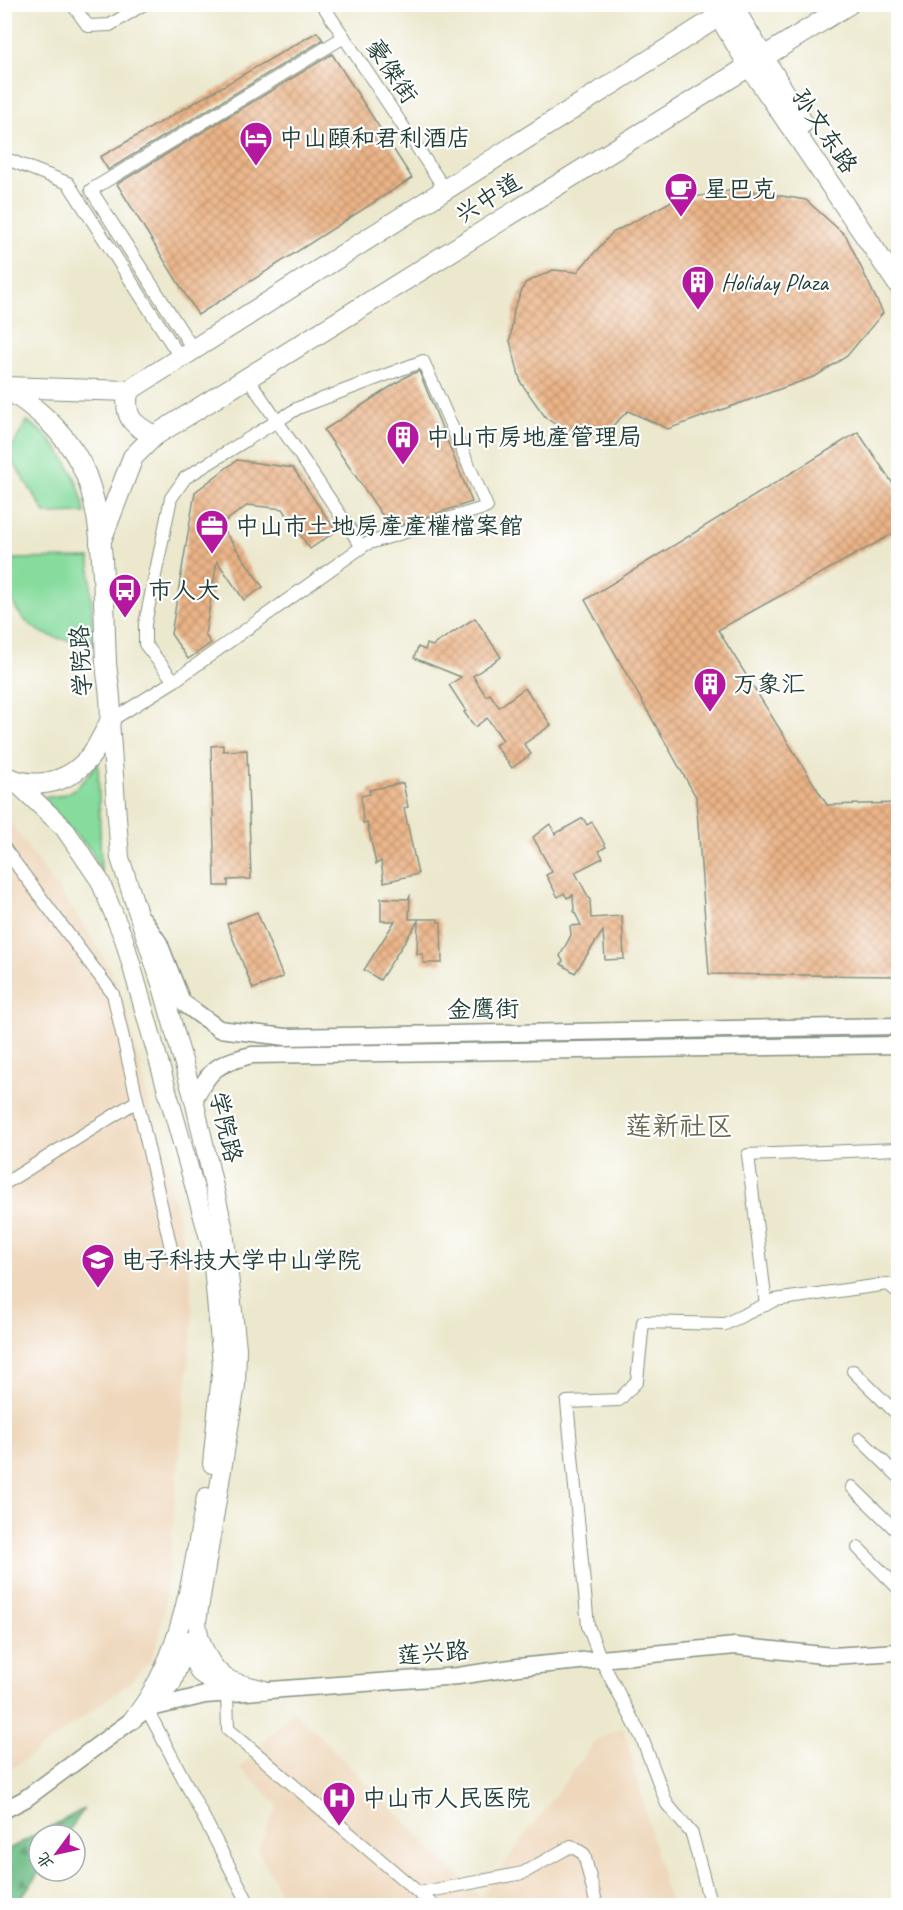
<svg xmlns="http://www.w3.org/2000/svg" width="903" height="1910" viewBox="0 0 903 1910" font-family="Caveat,'LXGW WenKai TC',sans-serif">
  <defs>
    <pattern id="forest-firs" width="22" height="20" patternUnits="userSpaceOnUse" patternTransform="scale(1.5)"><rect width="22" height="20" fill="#6cbb84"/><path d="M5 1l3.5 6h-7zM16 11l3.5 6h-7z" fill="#58996d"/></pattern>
    <pattern id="building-cross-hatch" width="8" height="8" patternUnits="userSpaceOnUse" patternTransform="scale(1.5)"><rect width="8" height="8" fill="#ecb487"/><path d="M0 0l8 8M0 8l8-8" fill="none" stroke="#bf946f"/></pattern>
  </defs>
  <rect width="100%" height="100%" fill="#fff"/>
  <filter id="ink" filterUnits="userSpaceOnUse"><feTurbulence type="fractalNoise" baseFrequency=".0167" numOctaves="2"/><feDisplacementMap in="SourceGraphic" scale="12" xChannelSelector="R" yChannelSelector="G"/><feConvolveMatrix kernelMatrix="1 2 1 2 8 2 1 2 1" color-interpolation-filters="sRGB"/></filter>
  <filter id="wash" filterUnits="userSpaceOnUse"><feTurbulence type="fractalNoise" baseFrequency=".008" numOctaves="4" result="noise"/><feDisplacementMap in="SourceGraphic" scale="24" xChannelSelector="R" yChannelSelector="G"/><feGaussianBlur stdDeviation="1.35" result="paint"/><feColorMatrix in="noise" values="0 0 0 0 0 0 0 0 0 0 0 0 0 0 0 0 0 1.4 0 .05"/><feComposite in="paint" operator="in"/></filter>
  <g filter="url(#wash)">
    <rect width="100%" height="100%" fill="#ece8ce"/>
    <!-- built -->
    <g fill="#eed7bb">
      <polygon points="4,814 90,934 120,987 189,1263 193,1316 165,1603 159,1638 150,1661 128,1684 5,1774"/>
      <polygon points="293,1710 480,1897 596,1740 623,1727 670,1905 286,1905 258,1849 278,1805 240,1768"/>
    </g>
    <!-- green -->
    <g fill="#86db9d" stroke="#528c68" stroke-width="1.5">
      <path d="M27,421c32,21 52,54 58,92l-39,1 -38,-60z"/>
      <path d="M90,558l3,83c-56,3 -90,-25 -87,-82z"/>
      <path d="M98,760l3,113 -10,-23 -52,-53c29,3 46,-13 59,-37z"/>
    </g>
    <!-- forest -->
    <polygon fill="url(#forest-firs)" stroke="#467c5c" stroke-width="1.5" points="84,1809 66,1835 39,1835 40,1871 16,1905 5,1905 5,1851"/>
    <g id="blocks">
      <!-- building -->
      <g fill="url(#building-cross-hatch)">
        <polygon points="317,32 323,40 108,170 100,157"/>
        <polygon points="332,54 412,178 198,315 117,184"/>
        <polygon points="740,189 806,200 846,236 883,313 847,356 816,376 668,429 628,411 602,436 573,436 546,418 521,383 510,341 514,309 525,283 553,270 577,272 612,233 672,201"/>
        <polygon points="419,371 472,502 391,528 324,430 407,376"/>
        <polygon points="858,432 898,491 898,531 718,630 827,805 898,803 898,976 709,974 696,797 585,600"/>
        <polygon points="237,460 293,468 336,531 310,549 283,509 248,505 220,525 263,587 244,600 217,561 205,635 211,643 188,659 171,634 195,492"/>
        <polygon points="475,618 501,657 473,676 486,696 490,694 499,707 525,688 551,725 524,744 531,754 512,768 495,745 503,740 487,718 475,727 464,712 466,711 449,685 461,677 414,658 418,647 425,650 427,644 432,646"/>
        <polygon points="223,745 223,751 247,750 251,879 228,880 228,886 215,886 211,746"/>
        <polygon points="403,783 408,807 404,808 418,874 384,882 381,861 376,864 367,822 363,823 361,796 370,794 369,790"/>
        <polygon points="583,818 587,825 592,822 606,847 599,851 603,858 575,872 590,900 591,918 622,916 624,959 605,960 603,931 575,973 561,964 563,961 560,956 571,935 570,926 581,925 574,911 573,895 567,898 564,893 558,897 546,875 552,872 533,837 550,824 555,834"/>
        <polygon points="410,896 409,919 438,919 438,922 441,922 442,963 423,963 423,954 417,954 418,921 380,980 364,970 395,921 381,921 381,898 408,899"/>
        <polygon points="257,912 283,977 253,989 227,924"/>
      </g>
    </g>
  </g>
  <g filter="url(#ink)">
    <use href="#blocks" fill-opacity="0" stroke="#869281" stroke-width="1.5"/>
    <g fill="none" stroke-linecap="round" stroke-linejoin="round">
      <!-- minor casing -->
      <g stroke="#869281" stroke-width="14">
        <g id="minor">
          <polyline points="72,4 88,26 110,25 144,4"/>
          <polyline points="322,4 446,191"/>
          <polyline points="4,158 68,183 180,357"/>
          <polyline points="193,349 91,190 344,37"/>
          <polyline points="248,378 362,547"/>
          <polyline points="110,721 174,681 366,544 487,507 423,361 298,408 185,478 171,498 145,624 145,644 174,681"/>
          <polyline points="4,848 113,994 174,1261"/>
          <polyline points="4,1184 137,1101"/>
          <polyline points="766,1305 748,1155 898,1149"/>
          <polyline points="853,1371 898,1415"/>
          <polyline points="860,1439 898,1476"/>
          <polyline points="852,1487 898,1532"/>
          <polyline points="858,1548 898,1588"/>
          <polyline points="227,1693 228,1729 434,1906"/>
          <polyline points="147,1709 250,1906"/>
          <polyline points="419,1893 523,1873 571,1846 584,1854 597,1906"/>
          <polyline points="711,1906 692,1834 667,1804 642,1738 601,1660 588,1626 567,1402 619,1400 637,1381 643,1322 725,1324 775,1300 888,1284 898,1292"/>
          <polyline points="851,1906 857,1906"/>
        </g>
      </g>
      <!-- tertiary casing -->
      <g stroke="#869281" stroke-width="19">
        <g id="tertiary">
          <polyline points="143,919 159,943 182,1002 219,1029 286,1037 898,1026"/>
          <path d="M194,1100c17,-32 22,-36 58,-45l646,-10"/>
          <polyline points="4,1810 25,1799 147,1709 205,1695 458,1676 518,1667 735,1646 832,1656 898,1652"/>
        </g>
      </g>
      <!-- secondary casing -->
      <g stroke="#869281" stroke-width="20">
        <g id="secondary">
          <path d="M110,721l10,137 43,132 31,110 30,130 13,118 -1,37 -39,236c1,20 14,52 35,60 11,4 23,6 33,9"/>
          <polyline points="12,779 64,828 100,881 124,939 211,1245 222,1364 212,1464"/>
          <polyline points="185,1644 200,1673 227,1693"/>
          <polyline points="155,1702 172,1683 188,1640"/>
          <path d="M132,1720c52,-63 59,-146 74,-223"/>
        </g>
      </g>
      <!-- primary casing -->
      <g stroke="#869281" stroke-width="22">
        <g id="primary">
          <polyline points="712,4 750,67 898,284"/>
          <polyline points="731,4 803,123"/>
          <path d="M4,387c32,20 59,43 77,77 26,51 22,140 25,198 1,18 7,41 4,59 -2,6 -7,14 -10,20 -19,37 -56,53 -96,35"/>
          <polyline points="5,387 128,391"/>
          <polyline points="128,391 738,4"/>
          <path d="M128,391c-4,27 4,33 26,45"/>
          <polyline points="100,543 133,457 154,436 849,4"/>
        </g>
      </g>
      <!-- minor -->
      <use href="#minor" stroke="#fff" stroke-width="12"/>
      <!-- tertiary -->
      <use href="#tertiary" stroke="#fff" stroke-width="16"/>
      <!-- secondary -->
      <use href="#secondary" stroke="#fff" stroke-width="18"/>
      <!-- primary -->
      <use href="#primary" stroke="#fff" stroke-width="20"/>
    </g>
  </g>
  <!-- icons -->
  <defs>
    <g id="hotel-pin" transform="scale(1.725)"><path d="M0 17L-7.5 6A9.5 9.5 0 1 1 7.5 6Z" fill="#b5179e" stroke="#fff"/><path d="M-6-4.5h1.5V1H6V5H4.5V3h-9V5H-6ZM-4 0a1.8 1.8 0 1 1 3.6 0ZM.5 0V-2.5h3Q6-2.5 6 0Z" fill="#fff"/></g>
    <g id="cafe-pin" transform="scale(1.725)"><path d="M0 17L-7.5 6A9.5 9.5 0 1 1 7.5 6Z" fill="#b5179e" stroke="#fff"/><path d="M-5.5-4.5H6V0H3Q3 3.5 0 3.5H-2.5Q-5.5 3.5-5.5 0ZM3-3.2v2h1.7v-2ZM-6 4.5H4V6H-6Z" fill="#fff"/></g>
    <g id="building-pin" transform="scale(1.725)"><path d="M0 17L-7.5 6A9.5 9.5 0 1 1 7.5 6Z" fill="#b5179e" stroke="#fff"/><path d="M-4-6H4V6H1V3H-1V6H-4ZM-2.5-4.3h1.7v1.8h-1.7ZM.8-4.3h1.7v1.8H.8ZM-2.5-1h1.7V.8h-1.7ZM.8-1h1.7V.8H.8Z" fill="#fff"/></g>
    <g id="office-pin" transform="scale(1.725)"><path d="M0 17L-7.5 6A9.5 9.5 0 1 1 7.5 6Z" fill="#b5179e" stroke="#fff"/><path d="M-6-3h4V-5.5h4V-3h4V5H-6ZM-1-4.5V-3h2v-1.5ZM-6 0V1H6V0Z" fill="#fff"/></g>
    <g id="bus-pin" transform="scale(1.725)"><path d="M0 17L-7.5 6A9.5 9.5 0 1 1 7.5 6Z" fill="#b5179e" stroke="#fff"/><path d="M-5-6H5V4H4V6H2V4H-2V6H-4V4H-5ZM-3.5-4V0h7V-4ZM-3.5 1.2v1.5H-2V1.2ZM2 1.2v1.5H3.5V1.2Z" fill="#fff"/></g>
    <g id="university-pin" transform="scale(1.725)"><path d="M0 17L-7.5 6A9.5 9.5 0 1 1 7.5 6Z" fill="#b5179e" stroke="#fff"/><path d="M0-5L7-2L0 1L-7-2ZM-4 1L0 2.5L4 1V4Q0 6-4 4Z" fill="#fff"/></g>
    <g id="hospital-pin" transform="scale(1.725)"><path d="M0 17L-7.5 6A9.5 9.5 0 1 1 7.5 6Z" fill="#b5179e" stroke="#fff"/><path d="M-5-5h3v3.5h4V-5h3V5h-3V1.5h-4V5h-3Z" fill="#fff"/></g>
  </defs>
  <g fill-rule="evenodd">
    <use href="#hotel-pin" x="256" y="138"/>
    <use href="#cafe-pin" x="681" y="189"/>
    <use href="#building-pin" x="698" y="282"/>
    <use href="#building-pin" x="403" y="437"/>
    <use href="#office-pin" x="212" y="526"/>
    <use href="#bus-pin" x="125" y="590"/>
    <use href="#building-pin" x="710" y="684"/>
    <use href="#university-pin" x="98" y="1260"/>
    <use href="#hospital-pin" x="339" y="1798"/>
  </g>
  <g text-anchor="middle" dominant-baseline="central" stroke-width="4.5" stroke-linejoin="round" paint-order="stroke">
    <!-- street labels -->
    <g font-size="24" fill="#1f3d34" stroke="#fff">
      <text transform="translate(392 71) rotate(56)">豪傑街</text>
      <text transform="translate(825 131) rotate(56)">孙文东路</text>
      <text transform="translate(488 198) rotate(-32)">兴中道</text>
      <text transform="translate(81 661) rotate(-93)">学院路</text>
      <text transform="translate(483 1009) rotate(-1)">金鹰街</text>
      <text transform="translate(226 1127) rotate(77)">学院路</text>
      <text transform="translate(433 1653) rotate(-5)">莲兴路</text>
    </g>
    <!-- poi labels -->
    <g font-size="24" fill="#1f3d34" stroke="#fff" text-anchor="start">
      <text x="279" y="138">中山頤和君利酒店</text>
      <text x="704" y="189">星巴克</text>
      <text x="721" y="282">Holiday Plaza</text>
      <text x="426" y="437">中山市房地產管理局</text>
      <text x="235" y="526">中山市土地房產產權檔案館</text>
      <text x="148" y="590">市人大</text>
      <text x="733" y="684">万象汇</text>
      <text x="121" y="1260">电子科技大学中山学院</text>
      <text x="362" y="1798">中山市人民医院</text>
    </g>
    <!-- quarter labels -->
    <g font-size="27" fill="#676751" stroke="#fff">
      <text x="679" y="1126">莲新社区</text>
    </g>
  </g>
  <!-- margin -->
  <rect width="903" height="1910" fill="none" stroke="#fff" stroke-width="24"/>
  <!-- north arrow -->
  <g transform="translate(57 1853) rotate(237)"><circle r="28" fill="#ffffff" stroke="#a5b1ae" stroke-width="1.5"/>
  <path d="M0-4.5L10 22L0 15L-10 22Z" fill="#b5179e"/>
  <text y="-9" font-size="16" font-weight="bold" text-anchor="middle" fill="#1f3d34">北</text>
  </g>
</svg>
